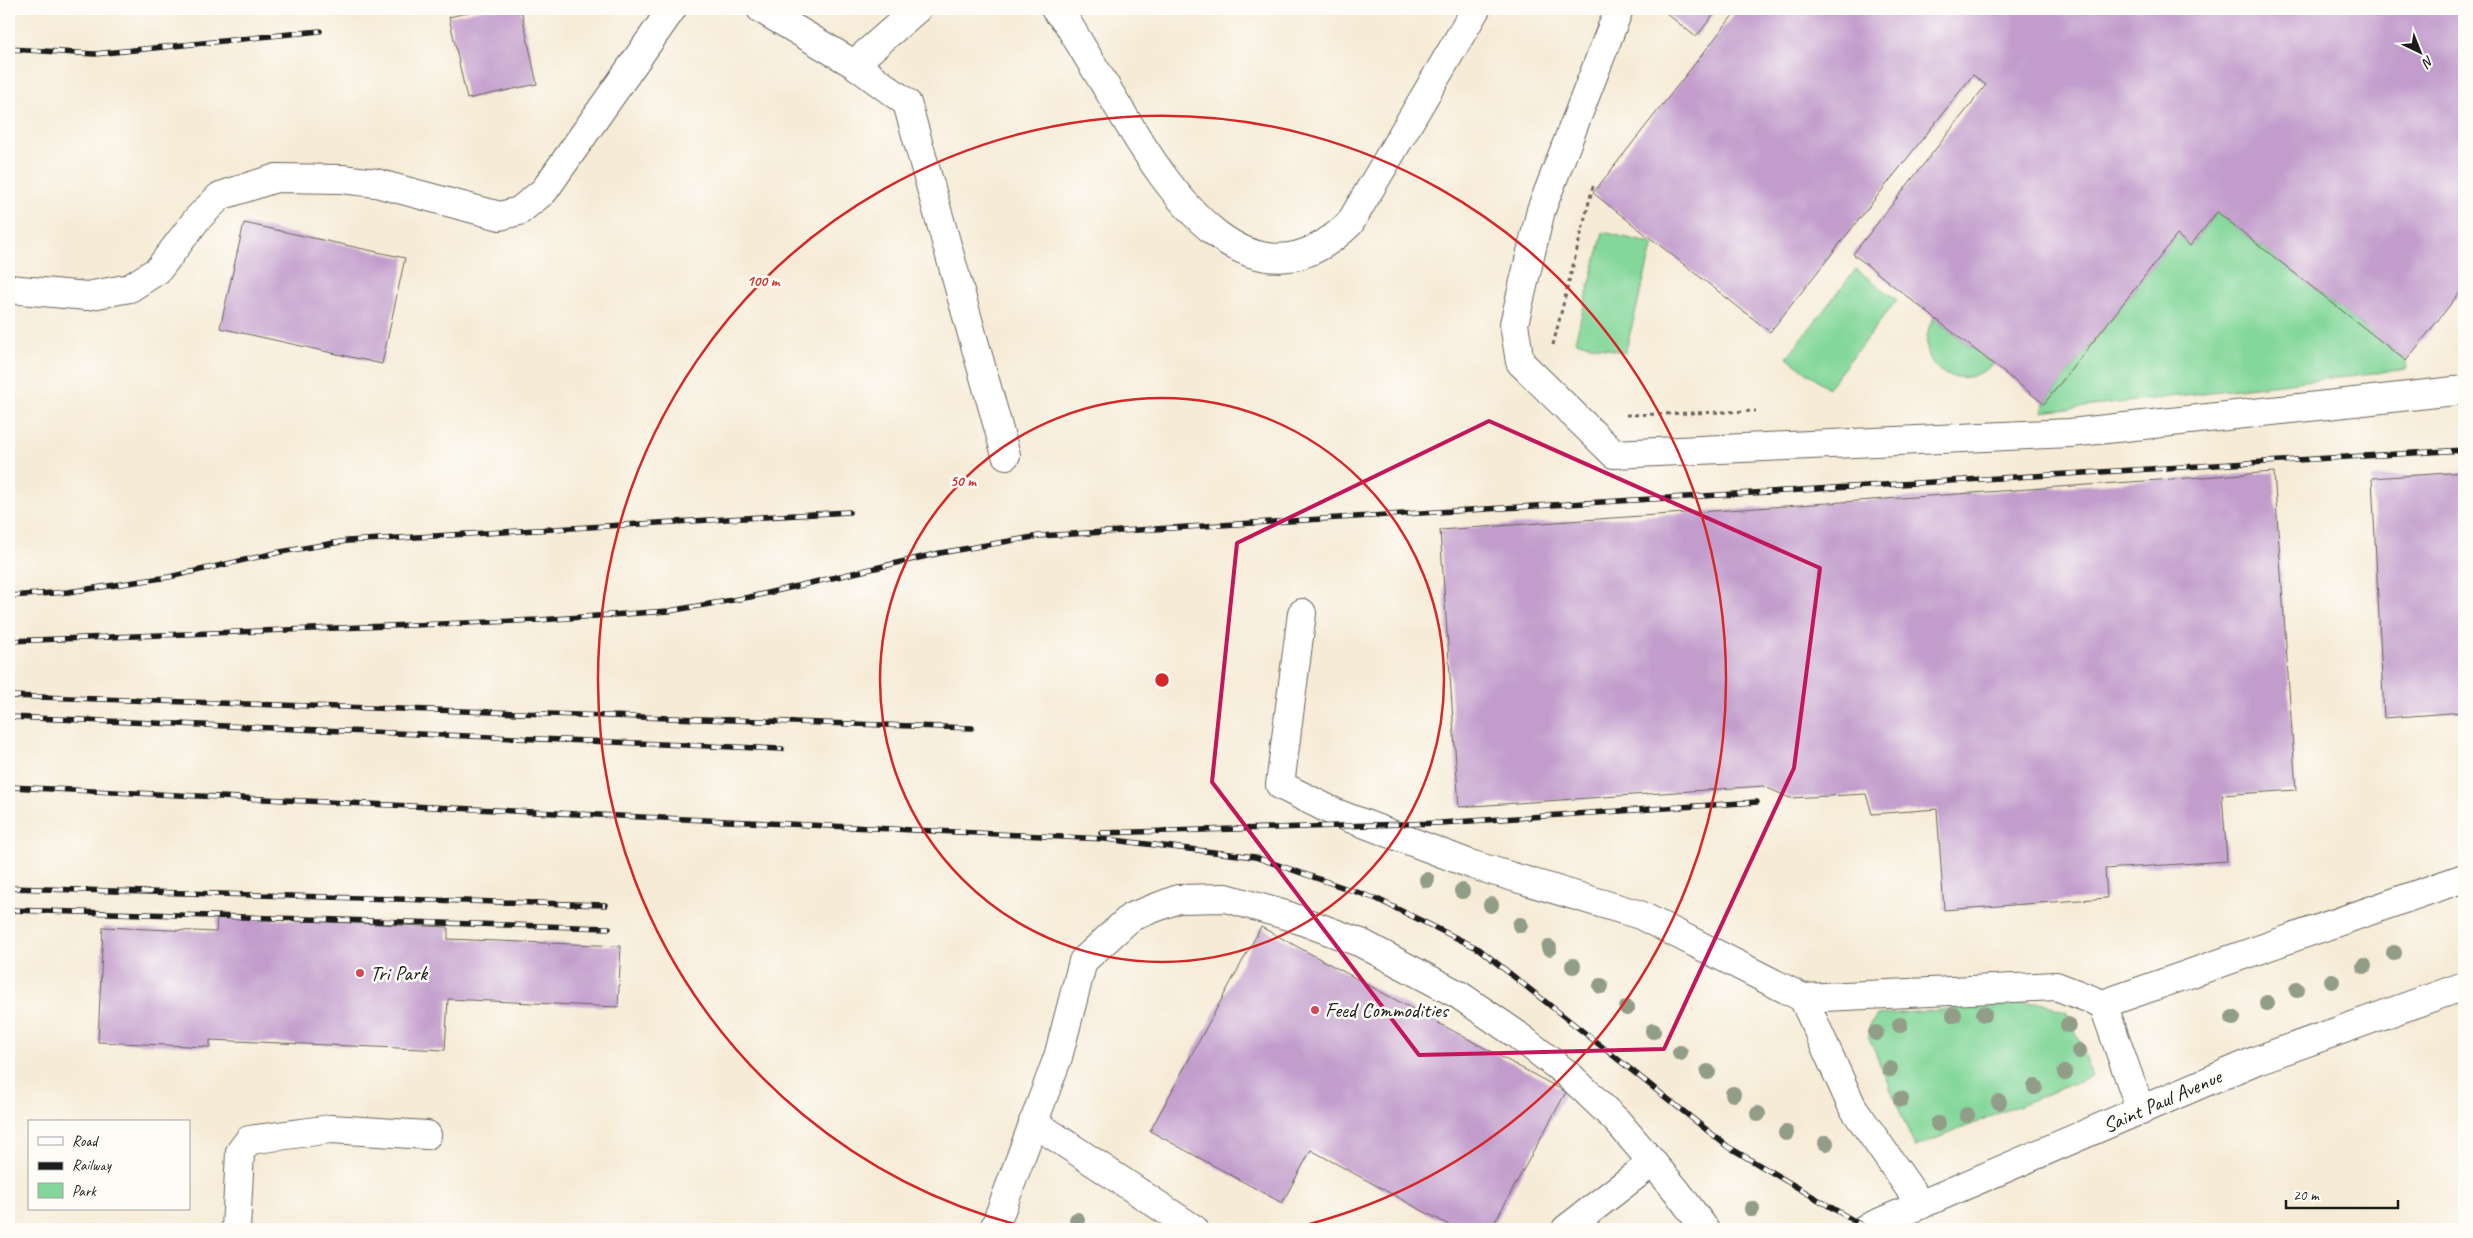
<svg xmlns="http://www.w3.org/2000/svg" width="2473" height="1238" viewBox="0 0 2473 1238" font-family="Caveat,sans-serif">
  <rect width="100%" height="100%" fill="#fdfcf7"/>
  <filter id="ink" filterUnits="userSpaceOnUse"><feTurbulence type="fractalNoise" baseFrequency=".02" numOctaves="2"/><feDisplacementMap in="SourceGraphic" scale="10" xChannelSelector="R" yChannelSelector="G"/><feConvolveMatrix kernelMatrix="1 2 1 2 8 2 1 2 1" color-interpolation-filters="sRGB"/></filter>
  <filter id="wash" filterUnits="userSpaceOnUse"><feTurbulence type="fractalNoise" baseFrequency=".0096" numOctaves="4" result="noise"/><feDisplacementMap in="SourceGraphic" scale="20" xChannelSelector="R" yChannelSelector="G"/><feGaussianBlur stdDeviation="1.12" result="paint"/><feColorMatrix in="noise" values="0 0 0 0 0 0 0 0 0 0 0 0 0 0 0 0 0 1.4 0 .05"/><feComposite in="paint" operator="in"/></filter>
  <g filter="url(#wash)">
    <rect width="100%" height="100%" fill="#f6ebd6"/>
    <!-- green -->
    <g fill="#83d79a" stroke="#507a5b">
      <polygon points="2217,212 2406,361 2407,369 2042,412 2044,404 2177,235 2191,246"/>
      <polygon points="1603,232 1653,244 1625,353 1575,341"/>
      <polygon points="1856,269 1897,300 1828,388 1787,357"/>
      <path d="M1933,318l60,46c-39,34 -83,-1 -60,-46z"/>
      <polygon points="2041,1002 2067,1013 2080,1041 2092,1076 1915,1147 1869,1038 1870,1025 1877,1015"/>
    </g>
    <g id="blocks">
      <!-- building -->
      <g fill="#c29dcc">
        <polygon points="484,9 521,9 537,84 467,99 449,17"/>
        <polygon points="1661,9 1718,9 1696,37"/>
        <polygon points="1738,9 2464,9 2464,287 2406,361 2217,212 2190,246 2177,235 2044,404 1853,254 1986,85 1973,75 1770,332 1593,193"/>
        <polygon points="244,223 405,258 382,364 220,328"/>
        <polygon points="2274,472 2296,790 2222,795 2227,861 2105,869 2107,898 1944,910 1937,809 1872,814 1866,794 1790,798 1763,786 1459,807 1440,530"/>
        <polygon points="2464,472 2464,712 2384,718 2372,478"/>
        <polygon points="217,917 448,927 448,939 621,946 618,1007 448,999 445,1050 210,1040 210,1047 98,1042 103,927 216,932"/>
        <polygon points="1261,927 1566,1092 1491,1229 1456,1229 1311,1150 1282,1203 1150,1131"/>
      </g>
    </g>
  </g>
  <g filter="url(#ink)">
    <use href="#blocks" fill-opacity="0" stroke="#68645d" stroke-width="1"/>
    <g fill="none" stroke-linecap="round" stroke-linejoin="round">
      <!-- minor casing -->
      <g stroke="#68645d" stroke-width="30">
        <g id="minor">
          <polyline points="761,9 854,64 907,103 1006,455"/>
          <path d="M1055,9l12,13c18,31 37,61 55,91 47,79 130,207 228,110l126,-214"/>
          <polyline points="1619,9 1541,210 1514,324 1520,362 1614,454 2070,433 2464,390"/>
          <polyline points="854,64 917,9"/>
          <polyline points="9,289 87,296 130,288 158,270 197,219 220,196 276,178 342,179 376,183 500,216 519,211 544,191 672,9"/>
          <polyline points="1302,613 1280,785 1336,813 1473,865 1640,915 1803,998 2056,986 2103,1004 2464,878"/>
          <polyline points="1803,998 1852,1106 1921,1205"/>
          <polyline points="2103,1004 2141,1111"/>
          <polyline points="1033,1122 1194,1229"/>
          <polyline points="236,1229 240,1152 249,1140 331,1129 427,1135"/>
          <polyline points="994,1229 1058,1057 1083,961 1131,917 1178,899 1226,898 1289,916 1361,943 1459,995 1516,1034 1571,1077 1617,1121 1676,1190 1705,1229"/>
          <polyline points="1566,1229 1653,1162"/>
          <polyline points="1864,1229 2257,1060 2464,986"/>
        </g>
      </g>
      <!-- path -->
      <g stroke="#68645d" stroke-width="3" stroke-dasharray="4 4" stroke-linecap="butt">
        <polyline points="1553,345 1593,186"/>
        <polyline points="1626,415 1756,411"/>
      </g>
      <!-- minor -->
      <use href="#minor" stroke="#fff" stroke-width="28"/>
      <!-- rail casing -->
      <g stroke="#1c1c1c" stroke-width="5.5">
        <g id="rail">
          <polyline points="9,49 95,54 320,31"/>
          <polyline points="9,596 68,592 169,577 280,552 347,541 849,512"/>
          <polyline points="9,641 539,620 669,611 750,597 940,553 1039,536 2464,450"/>
          <polyline points="9,696 972,728"/>
          <polyline points="9,717 782,749"/>
          <polyline points="9,787 1105,839 1255,857 1377,899 1479,949 1727,1146 1868,1229"/>
          <polyline points="1101,833 1440,823 1757,802"/>
          <polyline points="9,888 605,905"/>
          <polyline points="9,910 609,928"/>
        </g>
      </g>
      <!-- rail -->
      <use href="#rail" stroke="#fdfcf7" stroke-width="4" stroke-dasharray="11" stroke-linecap="butt"/>
    </g>
    <!-- trees -->
    <g fill="#929d88">
      <circle cx="1427" cy="880" r="8"/>
      <circle cx="1462" cy="891" r="8"/>
      <circle cx="1491" cy="905" r="8"/>
      <circle cx="1520" cy="925" r="8"/>
      <circle cx="1549" cy="948" r="8"/>
      <circle cx="2394" cy="953" r="8"/>
      <circle cx="1573" cy="966" r="8"/>
      <circle cx="2364" cy="966" r="8"/>
      <circle cx="2332" cy="981" r="8"/>
      <circle cx="1601" cy="986" r="8"/>
      <circle cx="2297" cy="990" r="8"/>
      <circle cx="2267" cy="1003" r="8"/>
      <circle cx="1627" cy="1008" r="8"/>
      <circle cx="1984" cy="1014" r="8"/>
      <circle cx="1954" cy="1015" r="8"/>
      <circle cx="2233" cy="1018" r="8"/>
      <circle cx="1900" cy="1025" r="8"/>
      <circle cx="2068" cy="1025" r="8"/>
      <circle cx="1653" cy="1031" r="8"/>
      <circle cx="1876" cy="1033" r="8"/>
      <circle cx="2079" cy="1051" r="8"/>
      <circle cx="1680" cy="1053" r="8"/>
      <circle cx="1890" cy="1069" r="8"/>
      <circle cx="1708" cy="1072" r="8"/>
      <circle cx="2065" cy="1073" r="8"/>
      <circle cx="2035" cy="1087" r="8"/>
      <circle cx="1733" cy="1094" r="8"/>
      <circle cx="1901" cy="1099" r="8"/>
      <circle cx="1999" cy="1102" r="8"/>
      <circle cx="1758" cy="1114" r="8"/>
      <circle cx="1967" cy="1115" r="8"/>
      <circle cx="1938" cy="1124" r="8"/>
      <circle cx="1786" cy="1133" r="8"/>
      <circle cx="1826" cy="1143" r="8"/>
      <circle cx="1752" cy="1209" r="8"/>
      <circle cx="1077" cy="1220" r="8"/>
    </g>
  </g>
  <!-- marked area -->
  <path fill="none" stroke="#c2185b" stroke-width="4" stroke-linejoin="round" d="M1489,421l331,147 -26,200 -130,281 -245,6 -207,-273 25,-239z"/>
  <!-- distance rings -->
  <g fill="none" stroke="#d62828" stroke-width="2.5">
    <circle cx="1162" cy="680" r="282"/>
    <path d="M1030 1228A564 564 0 1 1 1294 1228"/>
  </g>
  <!-- markers -->
  <g fill="#d1495b" stroke="#fdfcf7" stroke-width="2">
    <circle cx="360" cy="973" r="5"/>
    <circle cx="1315" cy="1010" r="5"/>
  </g>
  <g text-anchor="middle" dominant-baseline="central" stroke-width="5" stroke-linejoin="round" paint-order="stroke">
    <!-- poi labels -->
    <g font-size="21" fill="#1c1c1c" stroke="#fdfcf7" text-anchor="start">
      <text x="370" y="973">Tri Park</text>
      <text x="1325" y="1010">Feed Commodities</text>
    </g>
    <!-- street labels -->
    <g font-size="21" fill="#1c1c1c" stroke="#fdfcf7">
      <text transform="translate(2162 1101) rotate(-24)">Saint Paul Avenue</text>
    </g>
  </g>
  <circle cx="1162" cy="680" r="8" fill="#d62828" stroke="#fdfcf7" stroke-width="2.5"/>
  <g font-size="15" text-anchor="middle" font-weight="bold" fill="#d62828" stroke="#fdfcf7" stroke-width="5" stroke-linejoin="round" paint-order="stroke">
    <text x="763" y="286">100 m</text>
    <text x="963" y="486">50 m</text>
  </g>
  <!-- margin -->
  <rect width="2473" height="1238" fill="none" stroke="#fdfcf7" stroke-width="30"/>
  <!-- legend -->
  <rect x="28" y="1120" width="162" height="90" fill="#fdfcf7" stroke="#a3a29f"/>
  <rect x="38" y="1137" width="25" height="8" fill="#ffffff" stroke="#a3a29f"/>
  <text x="72" y="1146" font-size="15" fill="#1c1c1c">Road</text>
  <rect x="38" y="1162" width="25" height="8" fill="#1c1c1c" stroke="#a3a29f"/>
  <text x="72" y="1170" font-size="15" fill="#1c1c1c">Railway</text>
  <rect x="38" y="1183" width="25" height="15" fill="#83d79a" stroke="#a3a29f"/>
  <text x="72" y="1196" font-size="15" fill="#1c1c1c">Park</text>
  <!-- north arrow -->
  <g transform="translate(2420 52) rotate(137)" stroke="#fdfcf7" stroke-width="4" paint-order="stroke">
  <path d="M0-4L9 19L0 12L-9 19Z" fill="#1c1c1c"/>
  <text y="-8" font-size="14" font-weight="bold" text-anchor="middle" fill="#1c1c1c">N</text>
  </g>
  <!-- scale -->
  <path d="M2286 1200v8h112v-8" fill="none" stroke="#1c1c1c" stroke-width="2.5"/>
  <text x="2293" y="1200" font-size="15" fill="#1c1c1c" stroke="#fdfcf7" stroke-width="4" paint-order="stroke">20 m</text>
</svg>
